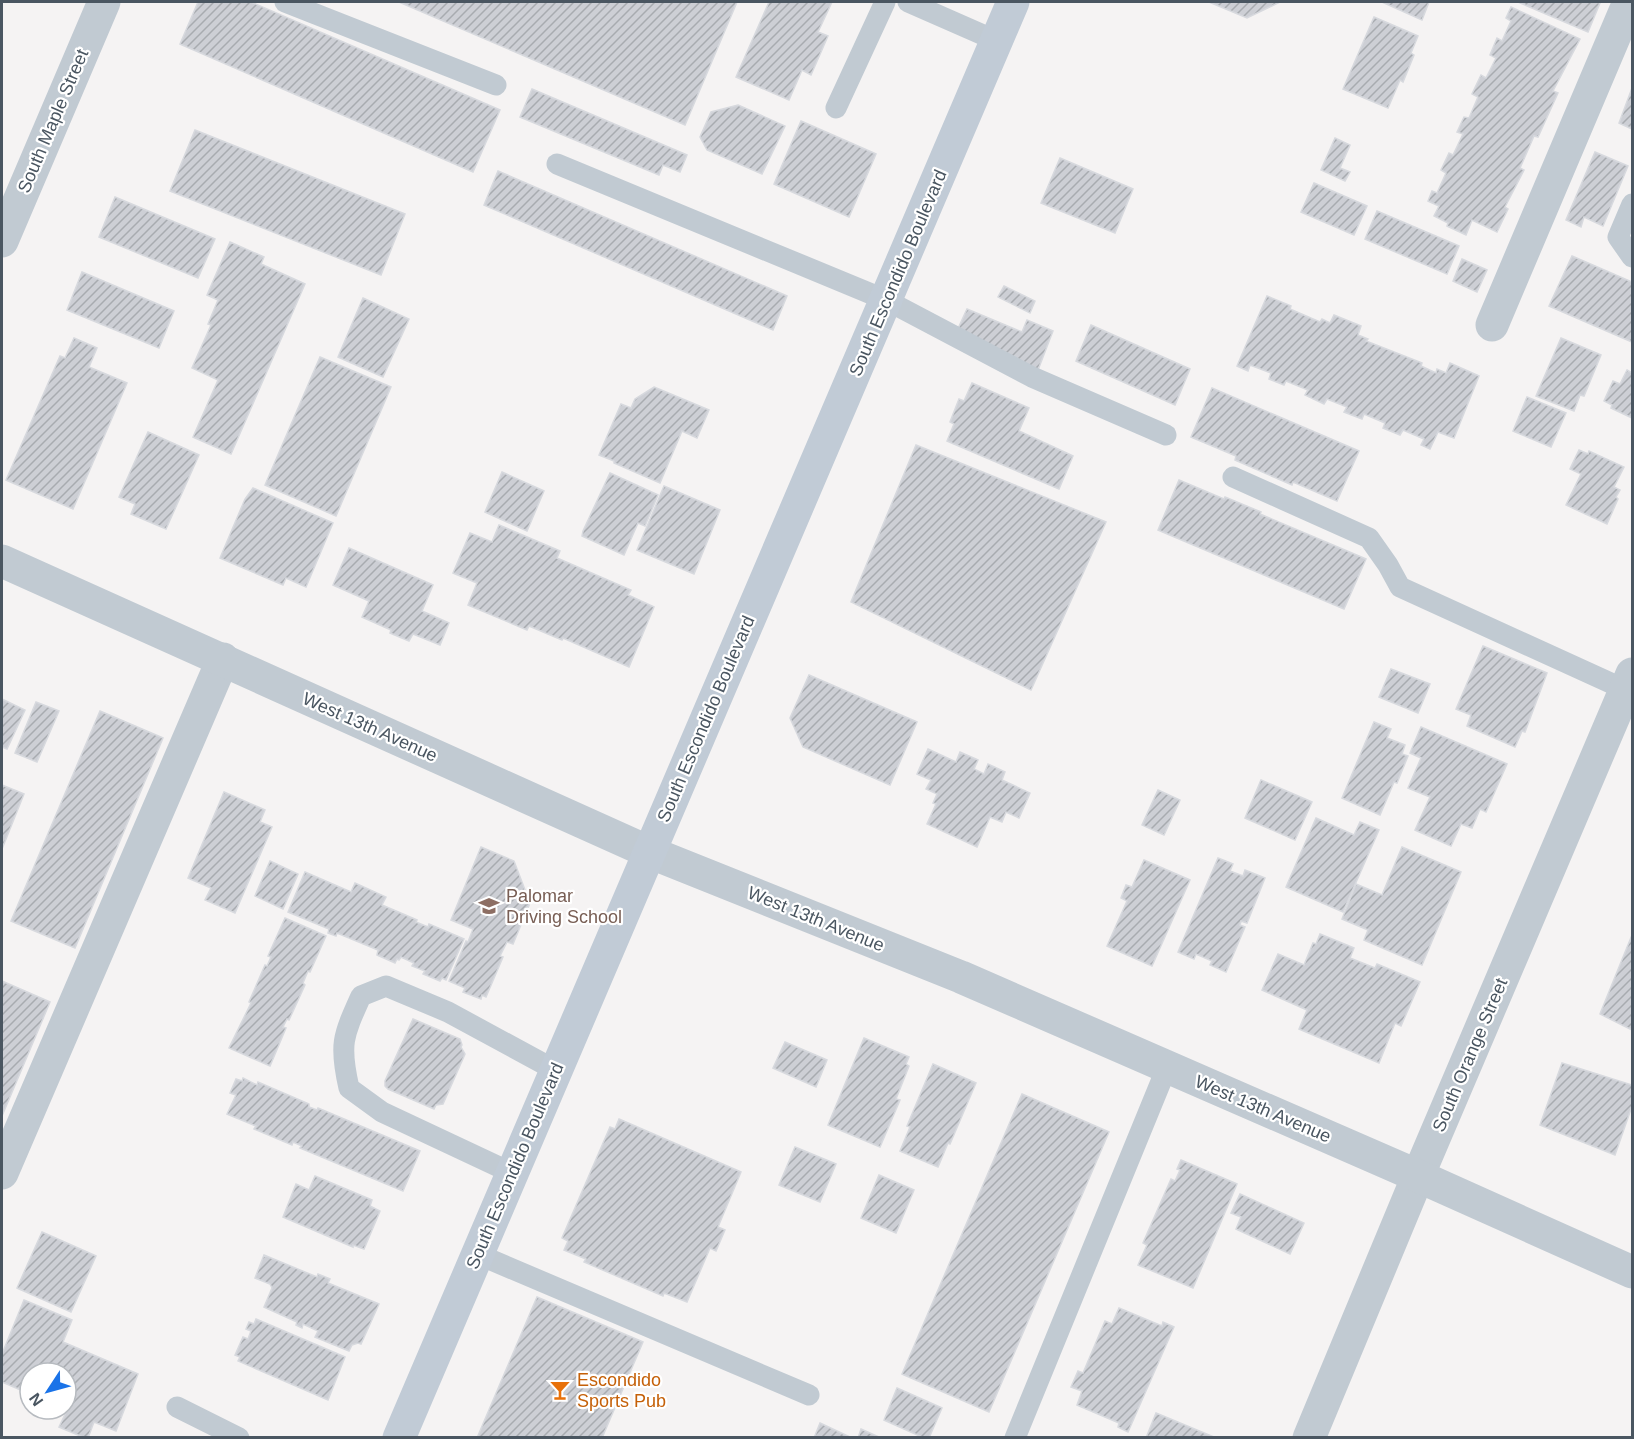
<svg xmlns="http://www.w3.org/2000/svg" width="1634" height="1439" viewBox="0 0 1634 1439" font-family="Helvetica,sans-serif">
  <defs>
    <pattern id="building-hatch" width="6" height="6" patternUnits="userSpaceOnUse" patternTransform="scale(1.5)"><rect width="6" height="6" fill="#cdcfd5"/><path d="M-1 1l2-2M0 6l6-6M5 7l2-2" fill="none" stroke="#a8abb0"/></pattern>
  </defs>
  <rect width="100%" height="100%" fill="#f5f3f3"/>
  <!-- building -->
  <g fill="url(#building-hatch)" stroke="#d7d9de" stroke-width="1.5">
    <polygon points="198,2 251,2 500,110 473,172 180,44"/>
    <polygon points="399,2 737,2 685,125"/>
    <polygon points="769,2 832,2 818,32 828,36 811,75 802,70 789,100 736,77"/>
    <polygon points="1209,2 1280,2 1247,18"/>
    <polygon points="1382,2 1429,2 1422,20"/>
    <polygon points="1518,2 1596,2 1600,3 1588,32"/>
    <polygon points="1511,7 1580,39 1553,91 1558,93 1538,137 1534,136 1520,168 1524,170 1505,207 1508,209 1497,232 1472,220 1466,235 1447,226 1448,223 1434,216 1439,206 1428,201 1432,191 1437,193 1446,173 1441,170 1449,153 1453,155 1463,134 1457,132 1464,117 1469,118 1478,97 1472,94 1481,75 1486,78 1496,58 1490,55 1497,38 1502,41 1511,21 1506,18"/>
    <polygon points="1374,17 1418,36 1411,53 1414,55 1403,82 1400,80 1388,108 1343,89"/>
    <polygon points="1632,88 1632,129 1619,123"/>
    <polygon points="532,89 687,155 680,172 663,165 659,175 520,117"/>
    <polygon points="738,105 785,126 762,174 707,150 700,137 711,112"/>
    <polygon points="801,121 876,154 849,217 774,184"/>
    <polygon points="195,130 405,214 381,275 170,191"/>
    <polygon points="1335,138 1350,145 1340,168 1350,172 1345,181 1321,170"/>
    <polygon points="1595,152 1628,166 1603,226 1584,217 1581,227 1566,220"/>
    <polygon points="1060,158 1133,189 1115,233 1041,203"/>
    <polygon points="498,171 787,296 773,330 484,205"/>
    <polygon points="1314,183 1367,206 1354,235 1301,212"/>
    <polygon points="115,197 215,239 198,278 99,237"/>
    <polygon points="1377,211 1459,246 1447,274 1365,239"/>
    <polygon points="230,242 264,257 261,264 305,284 231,454 193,437 218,380 192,368 211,325 208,324 218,300 207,295"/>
    <polygon points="1572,256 1632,282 1632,342 1549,306"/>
    <polygon points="1462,259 1487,270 1477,292 1453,281"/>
    <polygon points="82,272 174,311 159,348 67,310"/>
    <polygon points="1004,286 1035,301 1030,313 998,297"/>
    <polygon points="1267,296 1291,306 1290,309 1320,322 1322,319 1330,323 1334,315 1361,326 1358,335 1368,339 1366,341 1422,363 1421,366 1436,373 1437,369 1446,373 1450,363 1479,376 1454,438 1438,432 1430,449 1421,445 1424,439 1403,430 1400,435 1383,428 1385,423 1364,414 1362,419 1344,412 1347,407 1327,399 1324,404 1305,395 1308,390 1286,381 1284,385 1269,379 1271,373 1250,365 1248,371 1237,366"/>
    <polygon points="363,298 409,319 383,377 338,357"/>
    <polygon points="967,309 1022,332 1027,320 1053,331 1038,370 955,335"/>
    <polygon points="1091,325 1190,369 1175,405 1076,361"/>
    <polygon points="74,338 97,348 89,367 127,383 73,509 6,480 60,356 65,358"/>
    <polygon points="1561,338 1601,355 1584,396 1580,395 1574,411 1536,396"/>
    <polygon points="320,357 391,387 336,516 265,485"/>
    <polygon points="1627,370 1632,373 1632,418 1611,408 1612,405 1604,401 1613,381 1620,384"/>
    <polygon points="972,383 1029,408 1019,431 1073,456 1059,489 947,441 954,424 950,422 959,399 964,401"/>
    <polygon points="654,387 709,410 697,438 682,431 660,483 614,463 614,461 599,455 621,404 631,408 635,399"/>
    <polygon points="1212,388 1359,451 1337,501 1293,482 1292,485 1235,460 1236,456 1191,437"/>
    <polygon points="1527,397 1566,413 1551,447 1513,431"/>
    <polygon points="148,432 199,455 166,529 131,514 135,504 119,497"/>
    <polygon points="916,445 1106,522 1031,690 851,602"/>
    <polygon points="1579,450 1588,454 1589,451 1624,467 1614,487 1620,490 1616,497 1618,499 1607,524 1566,505 1581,474 1570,469"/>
    <polygon points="502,472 544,491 527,531 485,512"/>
    <polygon points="610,473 658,495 645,526 638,523 624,555 582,536 583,531"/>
    <polygon points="1179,480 1224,499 1225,497 1261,512 1260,514 1366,559 1344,609 1158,530"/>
    <polygon points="664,486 720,510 694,574 637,550"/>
    <polygon points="253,488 333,523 306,587 286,578 283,585 220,558 245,499"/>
    <polygon points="499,525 560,551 557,558 631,590 628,595 654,607 629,667 563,638 562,640 529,626 527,630 468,605 477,583 453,573 470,533 492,542"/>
    <polygon points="349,548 433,585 422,611 449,623 440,645 413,634 409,641 390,633 391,630 362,617 369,601 333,585"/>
    <polygon points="1483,646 1547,673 1525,732 1522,731 1515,747 1467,726 1471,715 1456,709"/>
    <polygon points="1391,669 1430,684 1418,713 1379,697"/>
    <polygon points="809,675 917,722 890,785 803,747 790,718"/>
    <polygon points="2,699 25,710 7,749 2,747"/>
    <polygon points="36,702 59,711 37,762 15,753"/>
    <polygon points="100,711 163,738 75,948 11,921"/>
    <polygon points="1374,722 1391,729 1387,738 1405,745 1402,754 1408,756 1397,783 1394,782 1380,815 1342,798"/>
    <polygon points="1421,727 1507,764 1486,812 1480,809 1472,828 1461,824 1451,846 1415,830 1430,797 1408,788 1421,758 1410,753"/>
    <polygon points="928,749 956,762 960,752 978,760 974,769 984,774 988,764 1005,772 1002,780 1030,793 1019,818 1006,812 1002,822 990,817 977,847 927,824 936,804 933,803 937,794 926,789 931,780 917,774"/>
    <polygon points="1261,780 1312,802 1295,840 1245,818"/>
    <polygon points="2,785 24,794 2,849"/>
    <polygon points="1158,790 1180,800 1164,835 1142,825"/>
    <polygon points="224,792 265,810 260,822 272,827 235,913 205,900 211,888 188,878"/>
    <polygon points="1316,818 1354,835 1360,822 1379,830 1343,912 1286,887"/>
    <polygon points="481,847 514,861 530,903 513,944 507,942 500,956 503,957 486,997 482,995 481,999 463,992 465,988 449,981 466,941 468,942 473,929 451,920"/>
    <polygon points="1402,847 1461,872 1422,965 1364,940 1368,930 1342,919 1356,884 1382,895"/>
    <polygon points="1218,858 1233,864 1230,871 1243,876 1245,870 1265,878 1247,923 1241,921 1240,925 1245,927 1226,972 1210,965 1212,961 1196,954 1194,959 1178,952"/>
    <polygon points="1144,860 1190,880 1152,966 1107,946 1127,901 1121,898 1126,885 1132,887"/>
    <polygon points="270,861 298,874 283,909 255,896"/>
    <polygon points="305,872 351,892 355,883 386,897 382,905 417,920 416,922 428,927 429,924 464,939 446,980 442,978 440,981 423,974 425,971 412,966 414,963 401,957 399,960 397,959 395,963 377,955 378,950 337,933 336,936 328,933 329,929 288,912"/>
    <polygon points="285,918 326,936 310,972 308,971 303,983 305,985 289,1020 287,1019 283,1027 286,1028 270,1066 229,1048 251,1003 249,1002 265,965 267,966 271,957 268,956"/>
    <polygon points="1320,934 1354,948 1350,958 1375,968 1377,964 1420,982 1401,1026 1395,1023 1379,1063 1299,1029 1307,1010 1262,990 1278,954 1304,965 1313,943 1316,944"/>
    <polygon points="1632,935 1632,1030 1600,1014"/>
    <polygon points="2,981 50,1002 2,1116"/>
    <polygon points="413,1019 460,1039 462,1045 461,1047 465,1054 443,1104 436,1105 434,1109 388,1089 385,1086 385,1081"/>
    <polygon points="864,1038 909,1057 906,1064 909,1066 896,1099 900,1100 880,1147 828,1125"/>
    <polygon points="785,1042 827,1060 816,1087 773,1068"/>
    <polygon points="1562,1063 1632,1085 1632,1106 1615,1155 1540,1125"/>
    <polygon points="933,1064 976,1083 950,1144 948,1143 938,1167 900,1151 910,1127 907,1126"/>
    <polygon points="243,1078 257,1085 258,1082 309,1104 309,1107 317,1110 318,1108 420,1151 403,1191 300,1148 302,1146 293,1142 292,1145 254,1129 256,1126 227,1114 236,1095 230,1093 236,1079 242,1081"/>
    <polygon points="1022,1094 1109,1132 989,1412 902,1374"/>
    <polygon points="619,1119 741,1172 718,1227 725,1230 716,1251 710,1248 687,1302 664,1293 663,1296 584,1262 586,1259 564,1250 568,1241 562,1238 610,1127 615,1129"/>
    <polygon points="795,1147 836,1164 820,1202 779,1185"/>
    <polygon points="1181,1160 1237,1184 1193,1288 1138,1265 1147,1245 1143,1243 1171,1179 1175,1181 1180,1170 1177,1169"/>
    <polygon points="879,1175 914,1190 896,1233 861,1218"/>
    <polygon points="315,1176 372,1200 370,1206 380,1211 364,1249 353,1245 353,1247 283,1217 296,1184 309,1190"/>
    <polygon points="1240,1194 1304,1223 1290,1254 1236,1229 1241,1217 1231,1213"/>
    <polygon points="42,1232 96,1256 71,1312 17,1288"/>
    <polygon points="264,1255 317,1277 318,1274 330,1279 328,1283 379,1304 361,1344 358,1343 352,1345 349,1351 315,1337 318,1331 303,1324 302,1328 296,1325 297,1322 264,1307 272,1288 270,1284 255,1278"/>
    <polygon points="537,1297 643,1342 602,1438 477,1438"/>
    <polygon points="24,1300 72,1320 63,1342 138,1374 116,1431 94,1422 88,1438 85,1438 59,1427 67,1410 66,1373 30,1373 30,1394 2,1382 2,1354"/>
    <polygon points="1119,1308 1162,1326 1163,1322 1174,1327 1128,1432 1118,1427 1119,1423 1077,1405 1082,1391 1071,1387 1078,1371 1083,1373 1105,1321 1112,1324"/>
    <polygon points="256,1319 345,1357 328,1400 238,1361 240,1357 235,1355 243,1337 248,1339 251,1331 246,1329 249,1322 254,1324"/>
    <polygon points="897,1388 942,1408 929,1438 924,1438 884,1420"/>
    <polygon points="1156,1413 1214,1437 1214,1438 1146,1438"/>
    <polygon points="820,1423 852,1438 814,1438"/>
    <polygon points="861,1429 881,1438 858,1438"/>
  </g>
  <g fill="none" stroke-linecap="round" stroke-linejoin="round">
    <!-- service -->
    <g stroke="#c1cad2" stroke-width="21">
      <polyline points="285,2 496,85"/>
      <polyline points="908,2 997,41"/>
      <polyline points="836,108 885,2"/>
      <polyline points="557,164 886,300 1032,377 1166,435"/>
      <polyline points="1632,204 1618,237 1632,257"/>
      <polyline points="1233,477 1369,538 1388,565 1400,587 1626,690"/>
      <path d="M512,1173l-130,-61 -33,-24c-10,-44 -6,-52 12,-92l25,-10 62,26 107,58"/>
      <polyline points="477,1254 809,1395"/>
      <polyline points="177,1407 239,1438"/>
      <polyline points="1015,1438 1167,1067"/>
    </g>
    <!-- minor -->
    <g stroke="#c1cad2" stroke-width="33">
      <polyline points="2,241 104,2"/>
      <polyline points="1492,325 1629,2"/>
      <polyline points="2,1173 223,659"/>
      <polyline points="1309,1438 1418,1176 1632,674"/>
    </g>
    <!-- tertiary -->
    <polyline stroke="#c1cad2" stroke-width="33" points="2,561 649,852 961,977 1418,1176 1632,1272"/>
    <!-- secondary -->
    <polyline stroke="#c1cbd6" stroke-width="33" points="399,1438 1013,2"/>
  </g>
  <!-- icons -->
  <defs>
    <g id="school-bare" transform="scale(1.62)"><path d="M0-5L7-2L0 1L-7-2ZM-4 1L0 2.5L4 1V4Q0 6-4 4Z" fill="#8d6e63" stroke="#fff" stroke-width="2.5" paint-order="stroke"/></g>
    <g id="bar-bare" transform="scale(1.62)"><path d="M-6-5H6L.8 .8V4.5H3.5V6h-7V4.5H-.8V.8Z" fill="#e8710a" stroke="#fff" stroke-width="2.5" paint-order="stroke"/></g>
  </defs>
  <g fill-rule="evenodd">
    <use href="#school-bare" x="489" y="906"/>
    <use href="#bar-bare" x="560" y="1390"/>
  </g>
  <g text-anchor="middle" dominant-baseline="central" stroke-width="4.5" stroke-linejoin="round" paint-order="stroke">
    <!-- street labels -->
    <g font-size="18" fill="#4a5661" stroke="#fff">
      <text transform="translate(53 121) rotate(-67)">South Maple Street</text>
      <text transform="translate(898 273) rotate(-67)">South Escondido Boulevard</text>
      <text transform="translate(706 719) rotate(-67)">South Escondido Boulevard</text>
      <text transform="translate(370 727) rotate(24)">West 13th Avenue</text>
      <text transform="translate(816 919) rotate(22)">West 13th Avenue</text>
      <text transform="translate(1470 1055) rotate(-67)">South Orange Street</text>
      <text transform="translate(1263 1109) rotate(23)">West 13th Avenue</text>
      <text transform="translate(515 1166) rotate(-67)">South Escondido Boulevard</text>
    </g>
    <!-- education labels -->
    <g font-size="18" fill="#785e54" stroke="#fff" text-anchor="start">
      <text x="506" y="896">Palomar<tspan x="506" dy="21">Driving School</tspan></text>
    </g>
    <!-- food labels -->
    <g font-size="18" fill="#c56008" stroke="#fff" text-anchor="start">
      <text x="577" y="1380">Escondido<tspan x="577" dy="21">Sports Pub</tspan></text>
    </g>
  </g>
  <!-- border -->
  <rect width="1634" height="1439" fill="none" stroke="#4a5661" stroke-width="6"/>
  <!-- north arrow -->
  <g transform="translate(48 1391) rotate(234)"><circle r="28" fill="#ffffff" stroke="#b7bbc0" stroke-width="1.5"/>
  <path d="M0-4.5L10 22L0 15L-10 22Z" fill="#1a73e8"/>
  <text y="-9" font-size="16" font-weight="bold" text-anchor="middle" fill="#4a5661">N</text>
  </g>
</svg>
